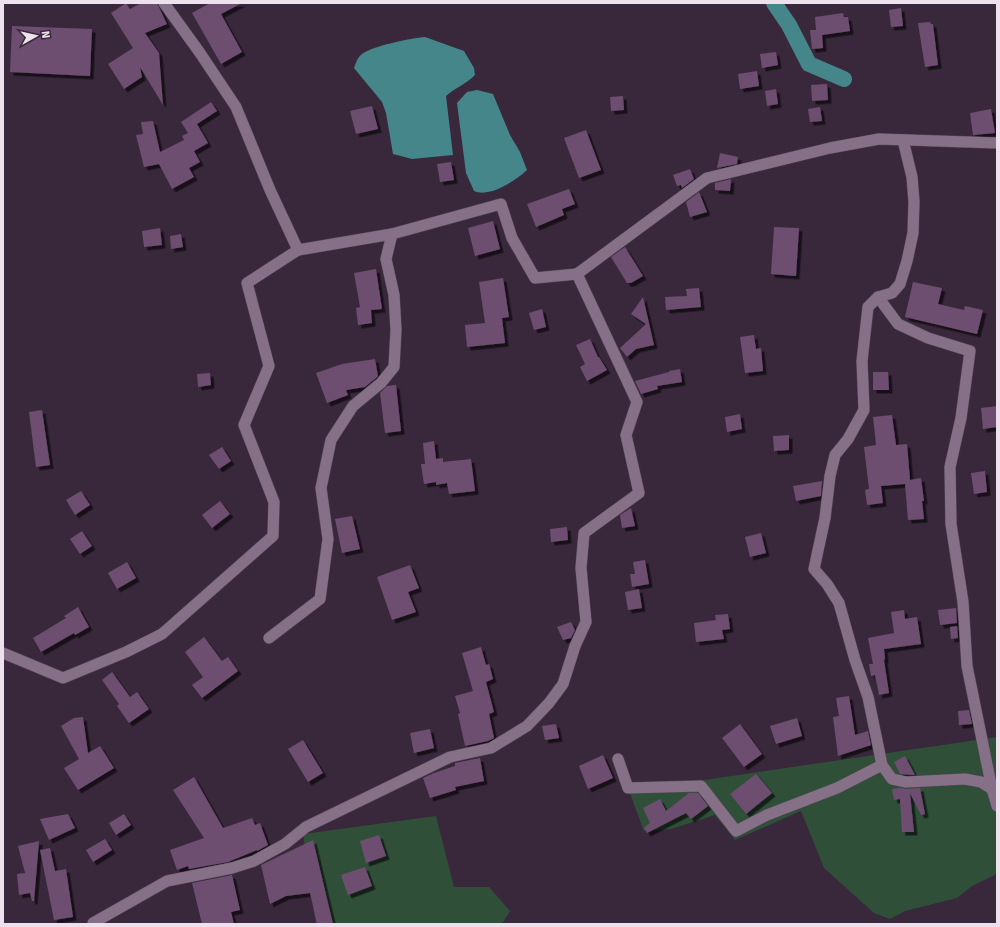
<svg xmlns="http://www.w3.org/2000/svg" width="1000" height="927" viewBox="0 0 1000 927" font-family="'Fira Sans',sans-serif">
  <defs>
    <filter id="shadow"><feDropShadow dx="3.5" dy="3.5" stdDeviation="0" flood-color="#0009"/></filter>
  </defs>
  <rect width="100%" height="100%" fill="#39283b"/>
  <!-- green -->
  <g fill="#2f4f39">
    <polygon points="997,737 997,868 995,875 972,886 957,898 905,911 890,919 874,913 824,868 801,811 735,840 715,815 671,829 644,831 629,791"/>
    <polygon points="436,816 454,887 489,887 510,911 502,924 316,924 303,834"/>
  </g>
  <!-- water -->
  <g fill="#448689">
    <path d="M425,37l39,14 10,17 1,7c-9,9 -20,13 -29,21l7,59 -41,4 -19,-5 -7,-41 -4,-11 -28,-34c2,-5 3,-10 8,-14 11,-8 49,-16 63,-17z"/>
    <path d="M477,90l16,4 17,41 10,17 7,18c-12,11 -37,28 -53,21l-8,-18 -9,-70 10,-11z"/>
  </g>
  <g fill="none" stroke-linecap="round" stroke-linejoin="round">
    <!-- canal -->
    <polyline stroke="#448689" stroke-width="16" points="774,3 789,25 809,64 844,79"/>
  </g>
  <!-- building -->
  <g fill="#6d4d70" filter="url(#shadow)">
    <polygon points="126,3 130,9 141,3 157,3 167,24 145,33 159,53 163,105 140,67 142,77 124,89 108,64 133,48 111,13"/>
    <polygon points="210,3 242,3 221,14 242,52 221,64 192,13"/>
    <polygon points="901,8 903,26 891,27 889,10"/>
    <polygon points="843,13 844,17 848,17 850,31 822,35 823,48 812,49 810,30 816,30 815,17"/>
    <polygon points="930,22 931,24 933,24 938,65 925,67 918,23"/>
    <polygon points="12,26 92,29 90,76 10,72"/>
    <polygon points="776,52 778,65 762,68 760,54"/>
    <polygon points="757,71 759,86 740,89 738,74"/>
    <polygon points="827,84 828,100 812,101 811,85"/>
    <polygon points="776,89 778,104 767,106 765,91"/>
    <polygon points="623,96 624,110 611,111 610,97"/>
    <polygon points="211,102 217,111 197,124 208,143 194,151 200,162 189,168 194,177 172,189 159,164 144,167 136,135 143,134 141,122 153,121 160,152 184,140 182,136 188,133 181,122"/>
    <polygon points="372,106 378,129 356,134 350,111"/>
    <polygon points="820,107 822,121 810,122 808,109"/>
    <polygon points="991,109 995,133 973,135 970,113"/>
    <polygon points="586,130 601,170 579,178 564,138"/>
    <polygon points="720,153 738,157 737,164 717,168"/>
    <polygon points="451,162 454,180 440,182 437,164"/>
    <polygon points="690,169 694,179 682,188 681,185 677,186 673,175"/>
    <polygon points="731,179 730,191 715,190 715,183"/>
    <polygon points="569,189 575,204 562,209 564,215 536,227 527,204"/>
    <polygon points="699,192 707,212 690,217 686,202"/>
    <polygon points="493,221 500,249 475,256 468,228"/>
    <polygon points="774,227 799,228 796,276 771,274"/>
    <polygon points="160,228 162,245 144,247 142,231"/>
    <polygon points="181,234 183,247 171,249 170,236"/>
    <polygon points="625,247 643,276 631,283 627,283 611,257"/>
    <polygon points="376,269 382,309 371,310 372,323 358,325 356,308 360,307 354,273"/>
    <polygon points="503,278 509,317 502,318 505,343 467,347 465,325 485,323 479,282"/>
    <polygon points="913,282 942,288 938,304 964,310 965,306 983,310 977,334 905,317"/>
    <polygon points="699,288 701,307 666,310 665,297 687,296 686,289"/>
    <polygon points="643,297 654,345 636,349 627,357 620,348 646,324 631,314"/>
    <polygon points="542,309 546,327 534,330 529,313"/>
    <polygon points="754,335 756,349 761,348 763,371 745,373 740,337"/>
    <polygon points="590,339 598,357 599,357 607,370 587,381 580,367 585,364 576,345"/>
    <polygon points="375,359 378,376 376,378 365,387 346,390 348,395 327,403 316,373 342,364"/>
    <polygon points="680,369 682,382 657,386 658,389 641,394 635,381 669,372 669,371"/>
    <polygon points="873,372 888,372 889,390 873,390"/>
    <polygon points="210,373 211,385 198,387 197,374"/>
    <polygon points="396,385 401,431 385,433 380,393 387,386"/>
    <polygon points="997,406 997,427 983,429 981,408"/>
    <polygon points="42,410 50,465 36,467 29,412"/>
    <polygon points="740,414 742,429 727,432 725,417"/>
    <polygon points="892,415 896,445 907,444 910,480 921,478 924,501 922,501 924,519 908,520 905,484 881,486 883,503 867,505 865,490 869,489 864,447 876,445 873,417"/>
    <polygon points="789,435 789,450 774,451 773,436"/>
    <polygon points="434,441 436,459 443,458 443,462 471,459 475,491 449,494 447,483 436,485 436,482 424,484 421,464 425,464 423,443"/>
    <polygon points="222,447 231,461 219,469 209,455"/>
    <polygon points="985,471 987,492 974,494 971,473"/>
    <polygon points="822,481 821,496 796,501 793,486"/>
    <polygon points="81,491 90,505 75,515 66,500"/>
    <polygon points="220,501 230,514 212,528 202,515"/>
    <polygon points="631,508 635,526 622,528 620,515"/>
    <polygon points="352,516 360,549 342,553 335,519"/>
    <polygon points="567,527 568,540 551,542 550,529"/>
    <polygon points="82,531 92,546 80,554 70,539"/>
    <polygon points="761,533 766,553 750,557 745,537"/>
    <polygon points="645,560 649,584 632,587 630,574 635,574 633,562"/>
    <polygon points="127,562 136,578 117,589 108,573"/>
    <polygon points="410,565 419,588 408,592 416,612 392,620 377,577"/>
    <polygon points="639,589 642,608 628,610 625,592"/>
    <polygon points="78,607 89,627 75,635 74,633 41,652 33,638 66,618 64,616"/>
    <polygon points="956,608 957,623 940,625 938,610"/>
    <polygon points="904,610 905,619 917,617 921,644 884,649 885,659 884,660 889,693 879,695 875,675 871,676 869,664 873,664 868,638 894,633 891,612"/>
    <polygon points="728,614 730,629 722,630 724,639 696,642 694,623 716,620 715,615"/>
    <polygon points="571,622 575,630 571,638 563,640 557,627"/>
    <polygon points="957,626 958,638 951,639 950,627"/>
    <polygon points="204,637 222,661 228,657 238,671 202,698 192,685 203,677 185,652"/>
    <polygon points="481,647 486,665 489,664 493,679 486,682 494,712 489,714 494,738 488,741 465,746 458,714 460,713 455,696 473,691 462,653"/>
    <polygon points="112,672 130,697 137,692 149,709 129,723 117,706 119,704 102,680"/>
    <polygon points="849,696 855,735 868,731 871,745 838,756 833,717 839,716 836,698"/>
    <polygon points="969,710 972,724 959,725 958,711"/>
    <polygon points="83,717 88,753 100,746 114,768 78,790 64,768 79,759 61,726 74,718"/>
    <polygon points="797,718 802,736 776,744 770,726"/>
    <polygon points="556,724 559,738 545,740 542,726"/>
    <polygon points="740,724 762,754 744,767 722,738"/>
    <polygon points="430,729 434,748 414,753 410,733"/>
    <polygon points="303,740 323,773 308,782 288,749"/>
    <polygon points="603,755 613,778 588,789 579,766"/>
    <polygon points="905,756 915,775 900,774 894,762"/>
    <polygon points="480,758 484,781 455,787 456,790 430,798 423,778 434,773 455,766 455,763"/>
    <polygon points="756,774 772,793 746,814 730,794"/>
    <polygon points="194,777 223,828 252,818 255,825 260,823 268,845 257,851 257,850 228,862 189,869 188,866 177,870 170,850 204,838 173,790"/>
    <polygon points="900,788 906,789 920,788 925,814 921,815 910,793 914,832 902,832 900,799 894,800 892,789"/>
    <polygon points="689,793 698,793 708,806 691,819 686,813 647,833 644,828 650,823 643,808 660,799 666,811"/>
    <polygon points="68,814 75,828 49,840 40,819"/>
    <polygon points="124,814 131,825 116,835 109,823"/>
    <polygon points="379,835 386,856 366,863 360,841"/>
    <polygon points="105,839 112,850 93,862 86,850"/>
    <polygon points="313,840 333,924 317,924 310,893 286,896 270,904 261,865"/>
    <polygon points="39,841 34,901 32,901 30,893 19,895 17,874 25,873 18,846"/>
    <polygon points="50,848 55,871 66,869 73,917 54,920 40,850"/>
    <polygon points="365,867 372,886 348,895 341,875"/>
    <polygon points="232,875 240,910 231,912 234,924 202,924 192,883"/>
  </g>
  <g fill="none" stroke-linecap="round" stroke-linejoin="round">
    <!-- minor casing -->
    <g stroke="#554657" stroke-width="12">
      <g id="minor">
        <polyline points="298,250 392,234 501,204 512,238 535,278 577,274"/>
        <polyline points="878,297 898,324 928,338 970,351 961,418 950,467 951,524 963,602 967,666 992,789"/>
        <polyline points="269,638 320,599 328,539 321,488 331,440 353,406 381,383 394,367 396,330 394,295 386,259 392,234"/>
        <polyline points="3,653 63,678 126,652 162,634 273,536 274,502 244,425 269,366 247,283 298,250 270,190 236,107 200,53 164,3"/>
        <polyline points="618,759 628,788 701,786 736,831 767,815 837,788 882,765 892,779 906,782 965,779 981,782 992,789 997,806"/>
        <polyline points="882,765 868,697 855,660 839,603 827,584 814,569 825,518 830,476 835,455 848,439 864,410 862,361 868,307 878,297 892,293 900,284 907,261 913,233 914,202 912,177 903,140"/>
        <polyline points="93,924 93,923 167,881 232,868 254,861 285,844 306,827 450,757 491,748 527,726 549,703 563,684 575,646 586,622 581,568 584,533 639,493 626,435 637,402 577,274 707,178 830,148 879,139 997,143"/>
      </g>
    </g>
    <!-- minor -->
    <use href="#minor" stroke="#857087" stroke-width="11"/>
  </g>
  <!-- border -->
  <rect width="1000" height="927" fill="none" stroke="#ede1ed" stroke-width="8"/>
  <!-- north arrow -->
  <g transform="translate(36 36) rotate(82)" stroke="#39283b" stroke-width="3" paint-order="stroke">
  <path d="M0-3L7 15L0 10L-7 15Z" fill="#ede1ed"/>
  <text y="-6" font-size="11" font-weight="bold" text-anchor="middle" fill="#ede1ed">N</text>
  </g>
</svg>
